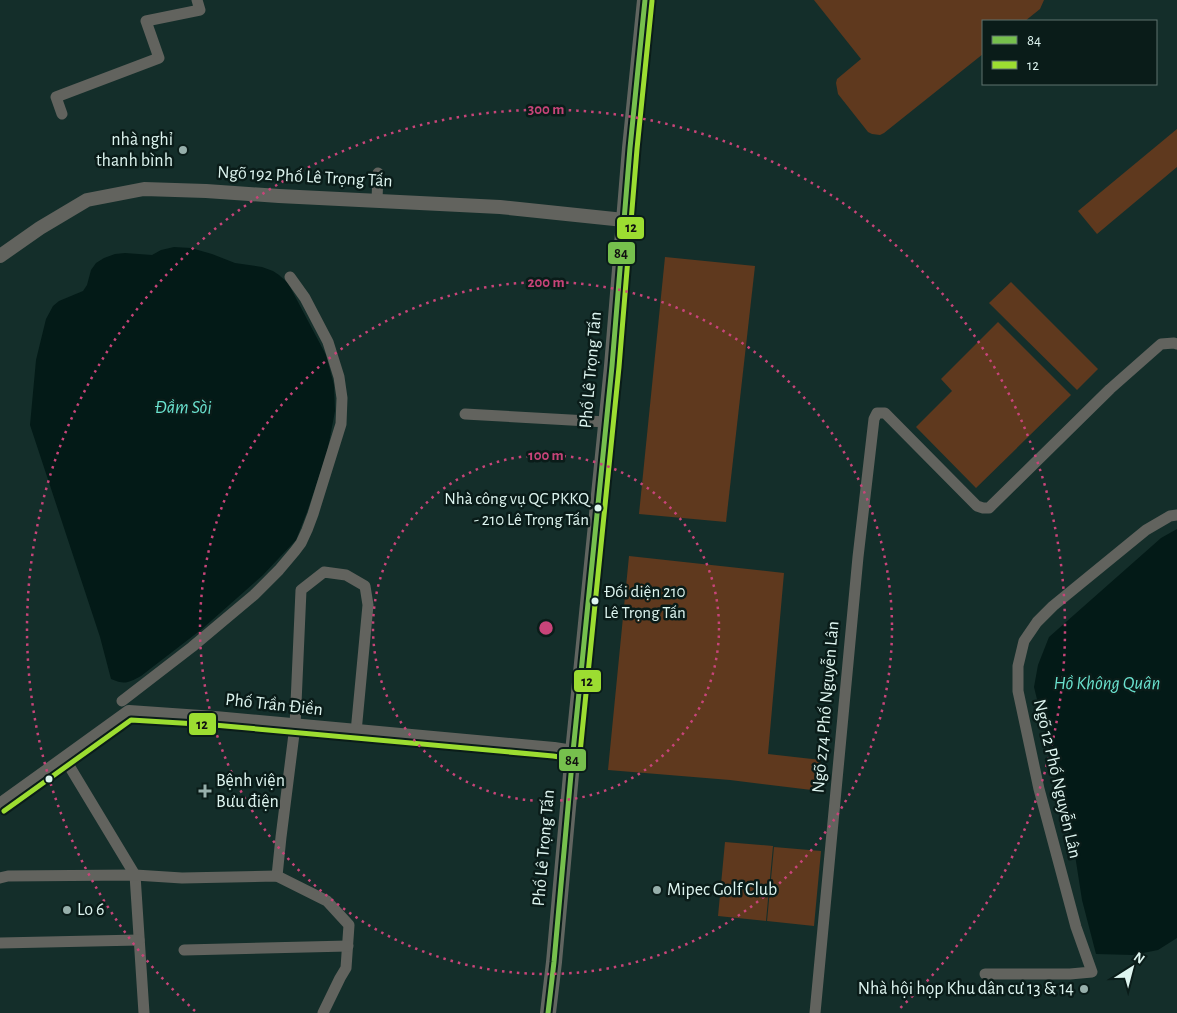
<svg xmlns="http://www.w3.org/2000/svg" width="1177" height="1013" viewBox="0 0 1177 1013" font-family="'Alegreya Sans',sans-serif">
  <rect width="100%" height="100%" fill="#142e2a"/>
  <!-- green -->
  <g fill="#5f391e">
    <polygon points="814,0 1044,0 1040,9 1025,21 983,21 983,54 884,133 880,135 872,134 868,132 838,94 836,83 837,79 861,59"/>
    <polygon points="1177,129 1177,167 1097,234 1078,211"/>
    <polygon points="665,257 755,266 726,522 639,514"/>
    <polygon points="1011,282 1098,369 1077,390 989,303"/>
    <polygon points="998,322 1071,395 976,488 916,427 952,391 941,379"/>
    <polygon points="629,556 784,573 768,754 821,760 820,791 730,780 608,770"/>
    <polygon points="725,842 773,846 766,921 718,916"/>
    <polygon points="774,847 821,851 814,926 767,921"/>
  </g>
  <!-- water -->
  <g fill="#031a17">
    <path d="M174,247l17,1 21,6 23,9 27,4 11,4 6,4 9,8 38,72 8,30 1,26 -8,42 -20,59 -11,28 -33,35 -61,54 -61,47c-13,7 -16,9 -30,3l-11,-42 -70,-212 6,-65 10,-41 7,-13 6,-5 24,-10 4,-6 4,-15 5,-7 8,-5 11,-4 10,-1 27,2 9,-5z"/>
    <polygon points="1177,529 1177,938 1158,950 1133,955 1096,954 1082,900 1075,855 1034,687 1038,665 1049,637 1161,538"/>
  </g>
  <g fill="none" stroke-linecap="round" stroke-linejoin="round">
    <!-- minor -->
    <g stroke="#62635e" stroke-width="11">
      <polyline points="62,114 56,97 159,58 146,21 200,10 197,0"/>
      <polyline points="377,200 378,173"/>
      <polyline points="465,414 606,422"/>
      <polyline points="122,701 192,647 254,595 279,570 295,551 301,543 307,530 313,514 341,424 342,398 339,377 328,342 305,298 290,277"/>
      <polyline points="65,759 135,875 144,1013"/>
      <polyline points="277,876 281,837 295,726 301,590 324,572 346,575 365,586 368,605 356,732"/>
      <polyline points="0,878 8,876 135,875 182,878 277,876 327,901 349,925 346,968 340,978 323,1013"/>
      <polyline points="0,943 139,940"/>
      <polyline points="184,950 348,946"/>
      <polyline points="985,974 1070,974 1092,972 1076,927 1039,789 1018,691 1018,666 1024,641 1037,622 1053,606 1146,530 1170,516 1177,515"/>
      <polyline points="815,1013 858,557 874,419 877,413 885,413 977,506 983,508 989,508 1110,389 1161,344 1174,343 1177,344"/>
    </g>
    <!-- tertiary -->
    <g stroke="#62635e" stroke-width="14">
      <polyline points="0,256 40,228 87,200 144,189 206,191 279,196 500,207 624,220"/>
      <polyline points="0,805 129,712 215,718 554,749 573,752"/>
    </g>
    <!-- secondary -->
    <polyline stroke="#616560" stroke-width="16" points="548,1013 554,962 573,752 612,366 630,148 645,0"/>
    <!-- bus-1 casing -->
    <g stroke="#0a1c19" stroke-width="9">
      <polyline id="bus-1" points="548,1013 554,962 573,752 612,366 630,148 645,0"/>
    </g>
    <!-- bus-2 casing -->
    <g stroke="#0a1c19" stroke-width="9">
      <polyline id="bus-2" points="4,811 131,720 214,725 553,756 573,759 579,757 580,753 619,367 637,149 652,1"/>
    </g>
    <!-- bus-1 -->
    <use href="#bus-1" stroke="#76c04d" stroke-width="5"/>
    <!-- bus-2 -->
    <use href="#bus-2" stroke="#9cdd31" stroke-width="5"/>
  </g>
  <!-- distance rings -->
  <g fill="none" stroke="#c84479" stroke-width="2.5" stroke-dasharray="2.5 5">
    <circle cx="546" cy="628" r="173"/>
    <circle cx="546" cy="628" r="346"/>
    <path d="M195 1011A519 519 0 1 1 897 1011"/>
  </g>
  <!-- markers -->
  <g fill="#97afab" stroke="#0a1c19" stroke-width="2">
    <circle cx="183" cy="150" r="5"/>
    <path d="M202.5 783.5h5v5h5v5h-5v5h-5v-5h-5v-5h5z"/>
    <circle cx="657" cy="890" r="5"/>
    <circle cx="67" cy="910" r="5"/>
    <circle cx="1084" cy="989" r="5"/>
  </g>
  <g fill="#def5f0" stroke="#0a1c19" stroke-width="2">
    <circle cx="598" cy="508" r="4.5"/>
    <circle cx="595" cy="601" r="4.5"/>
    <circle cx="49" cy="779" r="4.5"/>
  </g>
  <g text-anchor="middle" dominant-baseline="central" stroke-width="5" stroke-linejoin="round" paint-order="stroke">
    <!-- bus labels -->
    <g font-size="17" fill="#def5f0" stroke="#0a1c19" text-anchor="end">
      <text x="589" y="498">Nhà công vụ QC PKKQ<tspan x="589" dy="21">- 210 Lê Trọng Tấn</tspan></text>
      <text x="604" y="591" text-anchor="start">Đối diện 210<tspan x="604" dy="21">Lê Trọng Tấn</tspan></text>
    </g>
    <!-- poi labels -->
    <g font-size="18" fill="#def5f0" stroke="#0a1c19" text-anchor="start">
      <text x="173" y="140" text-anchor="end">nhà nghỉ<tspan x="173" dy="21">thanh bình</tspan></text>
      <text x="216" y="781">Bệnh viện<tspan x="216" dy="21">Bưu điện</tspan></text>
      <text x="667" y="890">Mipec Golf Club</text>
      <text x="77" y="910">Lo 6</text>
      <text x="1074" y="989" text-anchor="end">Nhà hội họp Khu dân cư 13 &amp; 14</text>
    </g>
    <!-- street labels -->
    <g font-size="18" fill="#def5f0" stroke="#0a1c19">
      <text transform="translate(305 177) rotate(3)">Ngõ 192 Phố Lê Trọng Tấn</text>
      <text transform="translate(591 370) rotate(-85)">Phố Lê Trọng Tấn</text>
      <text transform="translate(274 705) rotate(6)">Phố Trần Điền</text>
      <text transform="translate(826 707) rotate(-85)">Ngõ 274 Phố Nguyễn Lân</text>
      <text transform="translate(1057 779) rotate(77)">Ngõ 12 Phố Nguyễn Lân</text>
      <text transform="translate(544 848) rotate(-85)">Phố Lê Trọng Tấn</text>
    </g>
    <!-- water labels -->
    <g font-size="19" font-style="italic" fill="#6ae2cf" stroke="#0a1c19">
      <text x="183" y="407">Đầm Sòi</text>
      <text x="1107" y="683">Hồ Không Quân</text>
    </g>
  </g>
  <circle cx="546" cy="628" r="8" fill="#c84479" stroke="#0a1c19" stroke-width="2.5"/>
  <g font-size="15" text-anchor="middle" font-weight="bold" fill="#c84479" stroke="#0a1c19" stroke-width="5" stroke-linejoin="round" paint-order="stroke">
    <text x="546" y="114">300 m</text>
    <text x="546" y="287">200 m</text>
    <text x="546" y="460">100 m</text>
  </g>
  <g stroke="#0a1c19" stroke-width="2">
    <rect x="616" y="216" width="29" height="24" rx="5" fill="#9cdd31"/>
    <rect x="607" y="241" width="29" height="24" rx="5" fill="#76c04d"/>
    <rect x="573" y="669" width="29" height="24" rx="5" fill="#9cdd31"/>
    <rect x="188" y="712" width="29" height="24" rx="5" fill="#9cdd31"/>
    <rect x="558" y="748" width="29" height="24" rx="5" fill="#76c04d"/>
  </g>
  <g font-size="14" text-anchor="middle" font-weight="bold" fill="#111">
    <text x="631" y="232">12</text>
    <text x="621" y="258">84</text>
    <text x="587" y="686">12</text>
    <text x="202" y="729">12</text>
    <text x="572" y="765">84</text>
  </g>
  <!-- legend -->
  <rect x="982" y="20" width="175" height="65" fill="#0a1c19" stroke="#5f736f"/>
  <rect x="992" y="36" width="25" height="8" fill="#76c04d" stroke="#5f736f"/>
  <text x="1027" y="45" font-size="15" fill="#def5f0">84</text>
  <rect x="992" y="61" width="25" height="8" fill="#9cdd31" stroke="#5f736f"/>
  <text x="1027" y="70" font-size="15" fill="#def5f0">12</text>
  <!-- north arrow -->
  <g transform="translate(1132 968) rotate(36)" stroke="#0a1c19" stroke-width="4" paint-order="stroke">
  <path d="M0-4L9 19L0 12L-9 19Z" fill="#def5f0"/>
  <text y="-8" font-size="14" font-weight="bold" text-anchor="middle" fill="#def5f0">N</text>
  </g>
</svg>
